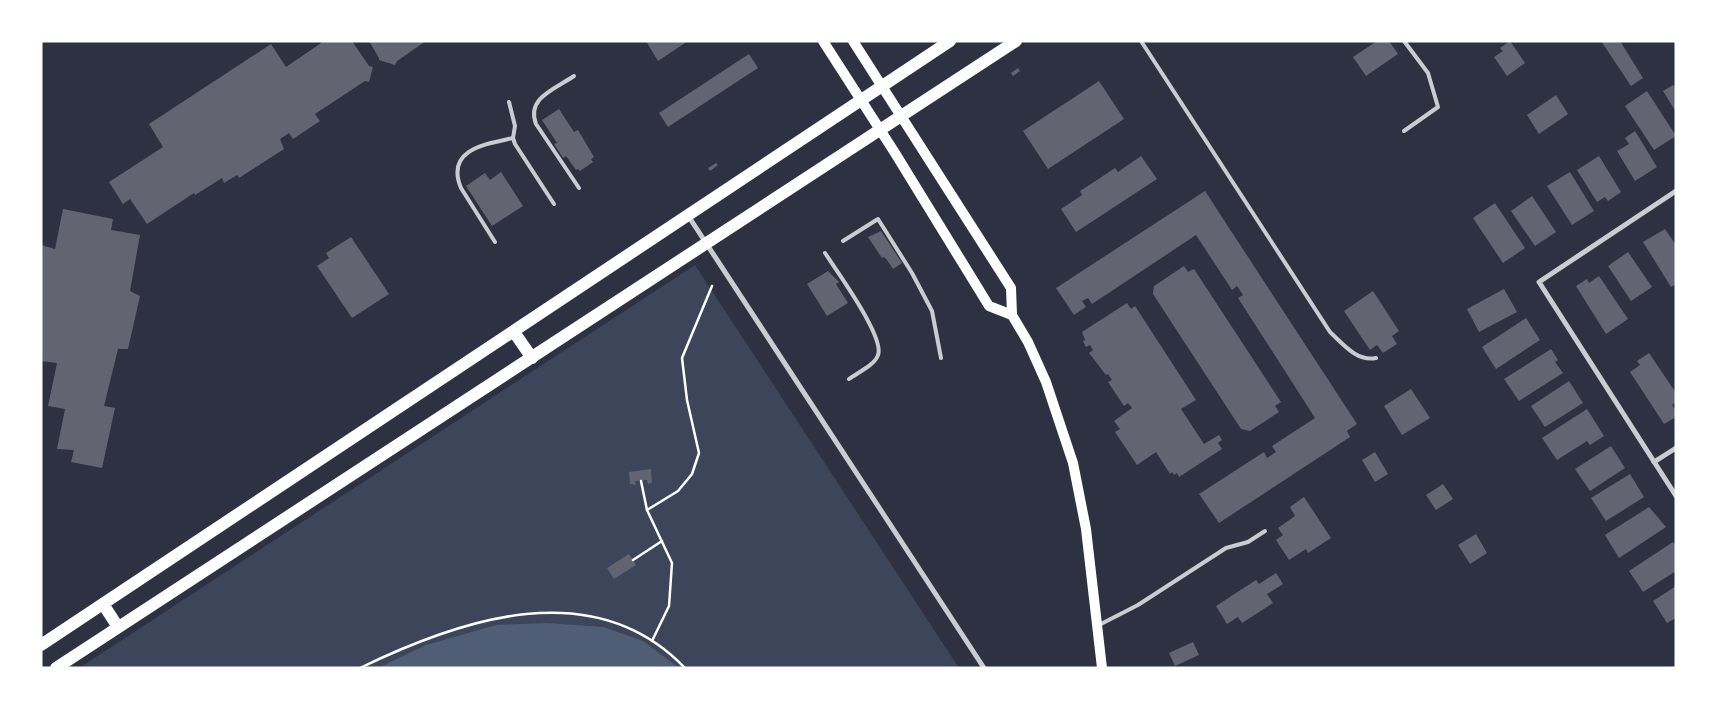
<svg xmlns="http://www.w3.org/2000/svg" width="1717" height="709" viewBox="0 0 1717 709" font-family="Lora,serif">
  <rect width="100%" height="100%" fill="#2d3142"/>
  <!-- green -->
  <polygon fill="#3c4559" points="695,265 959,668 79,668"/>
  <!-- water -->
  <polygon fill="#4f5d75" points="547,623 603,627 643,641 679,668 378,668 426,645 496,625"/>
  <!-- building -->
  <g fill="#626471">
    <polygon points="324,41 352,41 369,66 373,67 369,82 365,81 315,114 320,121 293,139 289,133 280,139 284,149 239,178 237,175 224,183 222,178 195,195 194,193 147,224 130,199 123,204 109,182 163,147 149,124 271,44 286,67"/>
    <polygon points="369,41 426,41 397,61 395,65 379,60 379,58"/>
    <polygon points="646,41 688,41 658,61"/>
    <polygon points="1377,41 1389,41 1398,54 1366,76 1353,57"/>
    <polygon points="1510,41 1525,63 1507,76 1494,57 1503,51 1500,48"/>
    <polygon points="1601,41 1620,41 1643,78 1631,86"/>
    <polygon points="749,54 758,68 668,127 659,113"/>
    <polygon points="1018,68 1020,71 1013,76 1011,73"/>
    <polygon points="1099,81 1124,119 1048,169 1023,131"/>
    <polygon points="1673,85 1676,88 1676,112 1663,91"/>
    <polygon points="1647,91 1676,136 1654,150 1625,106"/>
    <polygon points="1556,95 1568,114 1539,134 1527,115"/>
    <polygon points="559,109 574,132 578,130 594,157 591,159 593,162 580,171 578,169 576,170 566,156 563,158 554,144 557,143 542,120"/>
    <polygon points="1635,131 1657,167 1635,181 1617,151 1629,144 1625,138"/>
    <polygon points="1141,156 1157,179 1076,232 1061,209 1082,195 1080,191 1097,180 1115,168 1118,172"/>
    <polygon points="1599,156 1621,192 1608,201 1605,197 1597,202 1577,170"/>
    <polygon points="716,163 718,165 710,171 708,168"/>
    <polygon points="501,172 523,206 492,226 466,186 485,173 490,180"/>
    <polygon points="1570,172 1594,211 1572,225 1547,186"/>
    <polygon points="1205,191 1357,424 1347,431 1350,437 1219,523 1199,494 1264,452 1267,458 1276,452 1272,446 1315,418 1238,298 1243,295 1237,286 1232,290 1196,235 1092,304 1088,298 1082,301 1086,307 1074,315 1056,288"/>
    <polygon points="1532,196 1556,232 1535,246 1511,211"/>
    <polygon points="1495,203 1525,248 1503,263 1473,218"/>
    <polygon points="63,209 113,219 111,230 140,235 130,291 140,296 128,349 118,349 104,406 115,408 102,468 71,462 74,450 57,449 65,409 48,406 57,363 41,361 41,245 55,249"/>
    <polygon points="1665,229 1676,245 1676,284 1671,287 1643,242"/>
    <polygon points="881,231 902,263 893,269 887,260 884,257 882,258 868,237"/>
    <polygon points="351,237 389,294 352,318 317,266 329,258 326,253"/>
    <polygon points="1628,252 1652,287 1631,301 1608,266"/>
    <polygon points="1184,266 1188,272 1194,269 1281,402 1275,406 1279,412 1250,431 1241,429 1153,294 1154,286"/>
    <polygon points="828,271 839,282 836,284 848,303 827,316 807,284"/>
    <polygon points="1599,276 1628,319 1606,334 1576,286 1587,279 1589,283"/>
    <polygon points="1504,289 1517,312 1479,332 1467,309"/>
    <polygon points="1373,291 1399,331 1392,336 1397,344 1383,353 1377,345 1370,350 1344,311"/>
    <polygon points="1127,303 1131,309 1135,306 1196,400 1181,409 1204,444 1219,435 1222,440 1218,443 1222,449 1179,477 1177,473 1174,475 1172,472 1170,474 1156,452 1137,465 1115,432 1120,429 1114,421 1132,408 1128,403 1124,406 1108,382 1112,380 1108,374 1106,375 1089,353 1093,350 1090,345 1086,347 1083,341 1085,340 1082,332"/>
    <polygon points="1526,318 1540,340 1496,369 1482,347"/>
    <polygon points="1551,349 1558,360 1555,362 1563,373 1519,401 1504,379"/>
    <polygon points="1649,353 1676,393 1676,402 1672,405 1676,411 1676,417 1664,424 1630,372 1640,365 1637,361"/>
    <polygon points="1569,381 1583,403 1545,427 1531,406"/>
    <polygon points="1411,389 1430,418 1402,435 1384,406"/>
    <polygon points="1587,409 1604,436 1590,445 1587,441 1557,460 1542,438"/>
    <polygon points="1611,446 1625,468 1590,491 1575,469"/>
    <polygon points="1375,452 1388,474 1375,482 1362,460"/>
    <polygon points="651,469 652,483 648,484 647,480 635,481 636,485 630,484 629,472"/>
    <polygon points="1630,474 1644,497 1606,521 1591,498"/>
    <polygon points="1443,484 1453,499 1436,510 1426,495"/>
    <polygon points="1304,497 1331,538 1308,553 1306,549 1289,560 1276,540 1283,535 1278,528 1295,516 1290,507"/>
    <polygon points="1649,507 1666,527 1619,558 1605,535"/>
    <polygon points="1476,534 1487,553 1470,564 1458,545"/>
    <polygon points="1673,542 1676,546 1676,571 1643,592 1629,571"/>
    <polygon points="629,554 636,565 614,579 607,568"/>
    <polygon points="1276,573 1283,584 1267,594 1273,603 1242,623 1238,617 1227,624 1216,606 1256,580 1259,584"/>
    <polygon points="1676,586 1676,618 1667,623 1653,601"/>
    <polygon points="1193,642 1199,655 1175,666 1169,653"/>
  </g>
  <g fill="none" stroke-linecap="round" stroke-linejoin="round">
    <!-- path -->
    <g stroke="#fff" stroke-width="2.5">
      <polyline points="641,481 647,510 672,563 669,606 652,641"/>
      <polyline points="647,510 678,491 692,474 699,453 687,400 682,358 712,286"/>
      <polyline points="633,560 662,541"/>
      <path d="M360,668c101,-49 234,-95 325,0"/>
    </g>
    <!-- service -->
    <g stroke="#caccd0" stroke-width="4">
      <path d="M1141,41l189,291c13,12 27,30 46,26"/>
      <path d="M574,76c-19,13 -48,22 -38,48l43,64"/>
      <polyline points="509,102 515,126 513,138 515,144 554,204"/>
      <polyline points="1404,131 1438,107 1428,73 1404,41"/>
      <polyline points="843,241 878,219 912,273 932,311 941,358"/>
      <path d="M495,242l-34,-54c-16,-39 25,-44 52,-50"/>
      <path d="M825,253c11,17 60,84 53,102 -3,10 -21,18 -29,24"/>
      <polyline points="1099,625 1138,605 1226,548 1248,542 1265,531"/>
    </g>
    <!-- minor -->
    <g stroke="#caccd0" stroke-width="5">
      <polyline points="1676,191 1539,282 1676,496"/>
      <polyline points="689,217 984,668"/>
      <polyline points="1654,462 1676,448"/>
    </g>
    <!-- secondary -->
    <g stroke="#fff" stroke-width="10">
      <polyline points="823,41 895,153 989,306 1012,315"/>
      <polyline points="853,41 1011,288 1012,315 1028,342 1046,382 1073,463 1086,529 1102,668"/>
    </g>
    <!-- primary -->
    <g stroke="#fff" stroke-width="12">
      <polyline points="514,332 532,358"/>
      <polyline points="103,604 118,627"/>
      <polyline points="41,645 950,41"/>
      <polyline points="56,668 1016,41"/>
    </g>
  </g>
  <!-- border -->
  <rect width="1717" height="709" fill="none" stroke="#ffffff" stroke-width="85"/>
</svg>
